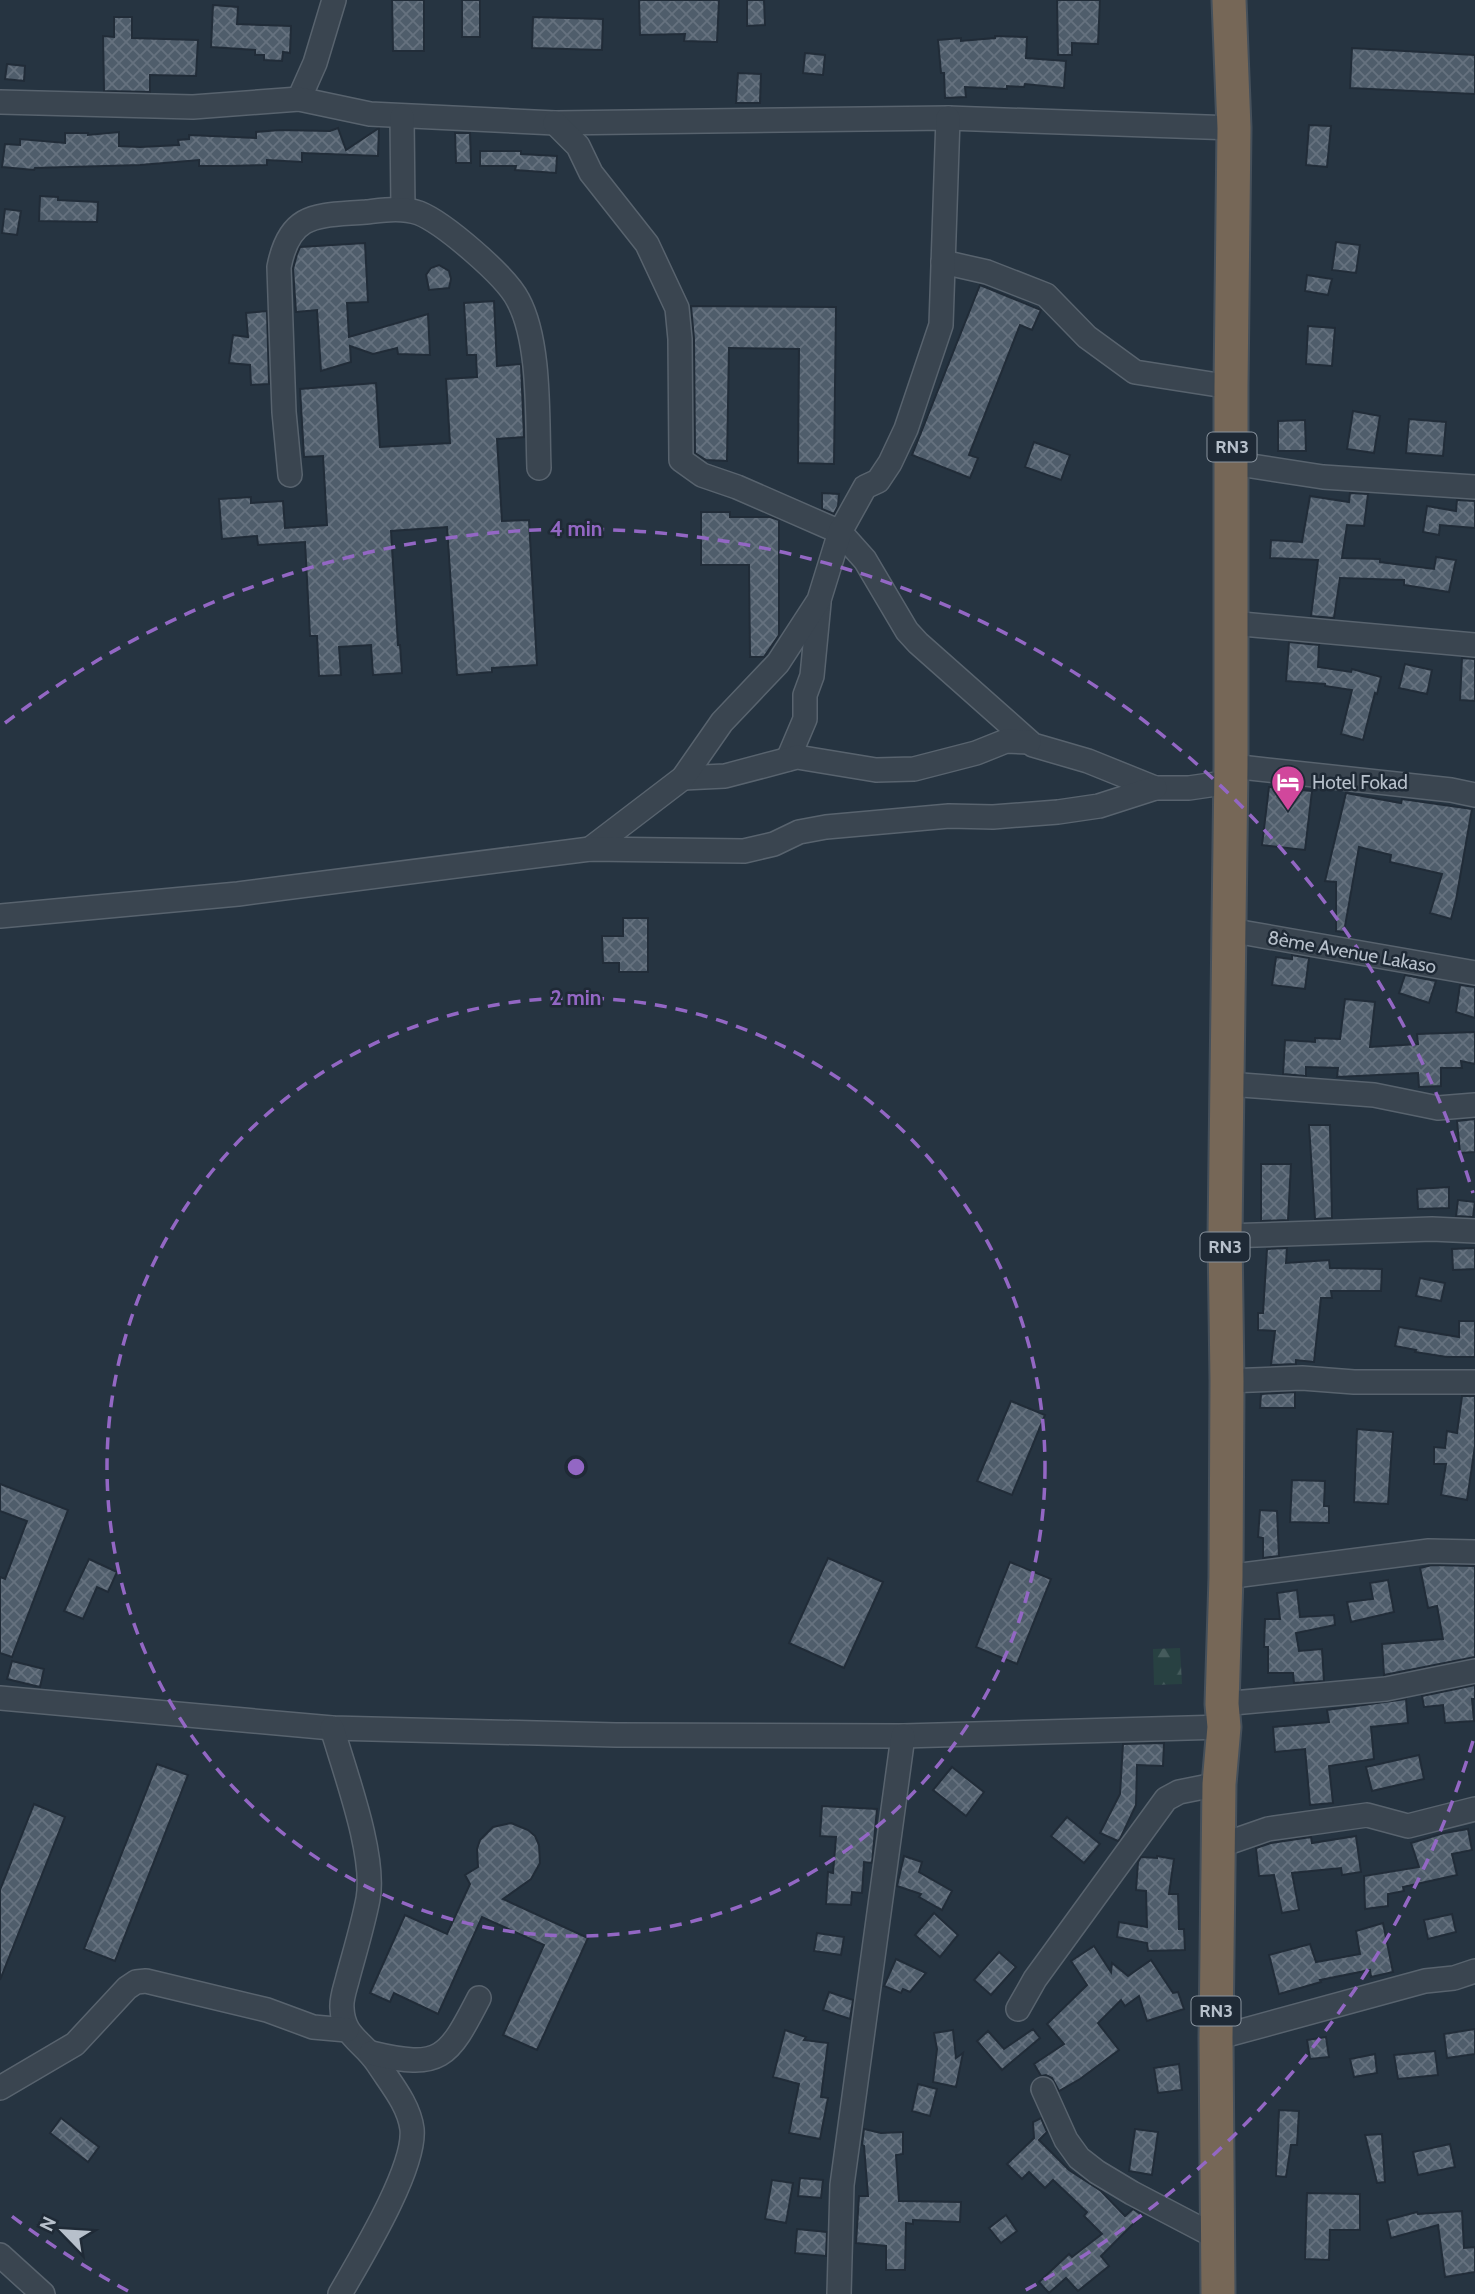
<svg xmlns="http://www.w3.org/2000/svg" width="1475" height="2294" viewBox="0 0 1475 2294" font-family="Cabin,sans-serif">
  <defs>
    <pattern id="forest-firs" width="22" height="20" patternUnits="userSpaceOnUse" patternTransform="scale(1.75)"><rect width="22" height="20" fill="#284142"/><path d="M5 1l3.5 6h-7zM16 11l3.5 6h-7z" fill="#455b5c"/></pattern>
    <pattern id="building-cross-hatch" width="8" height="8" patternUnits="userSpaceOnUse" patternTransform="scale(1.75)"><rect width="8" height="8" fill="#4f5d6b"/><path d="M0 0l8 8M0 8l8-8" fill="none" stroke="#66727f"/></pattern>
  </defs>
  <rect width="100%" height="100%" fill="#263441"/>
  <!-- forest -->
  <polygon fill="url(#forest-firs)" points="1180,1648 1182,1684 1154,1685 1153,1649"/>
  <!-- building -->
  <g fill="url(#building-cross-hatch)" stroke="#212c38" stroke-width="2">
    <polygon points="392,0 424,0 424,51 393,51"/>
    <rect x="462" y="0" width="18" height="37"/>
    <polygon points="639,0 719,0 717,42 684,41 685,34 640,35"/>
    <polygon points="747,0 764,0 765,25 747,26"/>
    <polygon points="1057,0 1100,0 1098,44 1072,43 1072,55 1058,55"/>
    <polygon points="213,5 238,7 237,24 291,26 290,53 283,52 282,61 264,60 264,55 255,55 255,50 211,47"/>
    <polygon points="114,17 132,17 132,38 198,40 196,76 150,75 150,92 104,91 103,36 114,37"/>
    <polygon points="533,17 603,19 602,50 532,48"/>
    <polygon points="995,36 1027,37 1026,58 1066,61 1064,88 1025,84 1024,87 1007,86 1007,89 965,87 966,97 945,98 944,73 941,73 938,40 961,38 961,41 995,38"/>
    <polygon points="1352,48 1475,55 1475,94 1350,88"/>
    <polygon points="805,53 825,55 823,75 803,73"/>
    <polygon points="7,64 25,66 24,81 5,79"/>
    <polygon points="738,73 761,74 760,103 736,103"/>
    <polygon points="1309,125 1331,126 1327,167 1306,165"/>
    <polygon points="338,128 346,150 379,128 378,156 302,153 302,162 267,160 267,165 229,166 199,166 199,160 140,165 35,168 34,170 2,167 5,144 20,145 20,139 65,143 65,133 88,133 88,135 119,132 119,146 140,147 179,145 178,140 189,139 189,135 256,138 256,132 280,130 330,131"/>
    <polygon points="455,133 470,133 471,163 456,163"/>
    <polygon points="480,151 521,151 521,154 557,156 556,173 515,170 516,166 480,166"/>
    <polygon points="40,196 58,197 58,200 98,202 97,222 39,221"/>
    <polygon points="5,209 21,211 17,235 2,233"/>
    <polygon points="1336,242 1360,245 1356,273 1332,270"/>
    <polygon points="365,243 368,302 347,303 349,337 428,314 430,355 398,354 397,348 373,354 350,346 351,362 321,371 317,310 296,312 293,269 297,254 300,247"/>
    <polygon points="439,265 449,271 451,279 449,288 429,290 426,275 431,268"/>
    <polygon points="1307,275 1332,279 1328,295 1305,291"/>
    <polygon points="980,285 1041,310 1032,330 1020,325 969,455 978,458 970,478 912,455"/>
    <polygon points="494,301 497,366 521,364 524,437 497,439 502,521 529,520 537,665 492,668 492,672 457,675 447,527 391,531 398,645 400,645 402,673 373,675 371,645 339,647 341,675 319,676 317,636 310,636 305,542 258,545 257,536 222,539 219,499 251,497 251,503 283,501 285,528 327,525 323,456 304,457 300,389 376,383 380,447 450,443 446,379 477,377 476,355 467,355 464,303"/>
    <polygon points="691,306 836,307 834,464 798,463 799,349 729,348 727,461 706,460 695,453 694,339"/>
    <polygon points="267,311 269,384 251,385 250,365 229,363 233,335 248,337 246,313"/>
    <polygon points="1308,326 1335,328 1332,366 1306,364"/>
    <polygon points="1353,411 1380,416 1374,453 1347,449"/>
    <polygon points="1409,419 1446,422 1443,456 1406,453"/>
    <polygon points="1305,420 1306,451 1278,451 1278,421"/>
    <polygon points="1034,442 1070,455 1061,480 1025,467"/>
    <polygon points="822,493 839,494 838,506 834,514 822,509"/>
    <polygon points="1350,493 1368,494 1364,526 1347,525 1342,558 1380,559 1380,562 1434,569 1436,557 1456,560 1449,592 1404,585 1404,580 1340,578 1334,618 1311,616 1318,560 1270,558 1271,540 1302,542 1310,496 1349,502"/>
    <polygon points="1457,500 1475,501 1475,528 1440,525 1439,535 1423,532 1427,506 1456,511"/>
    <polygon points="701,512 730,512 730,517 770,517 779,520 779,635 764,657 750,657 749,565 701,565"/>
    <polygon points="1289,642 1319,645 1318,667 1351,672 1352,669 1381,677 1377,694 1375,693 1363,740 1341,734 1352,690 1325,686 1325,684 1286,681"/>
    <polygon points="1462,658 1475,659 1475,701 1460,700"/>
    <polygon points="1405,664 1432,670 1427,694 1399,688"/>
    <polygon points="1269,787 1312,791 1305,850 1262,845"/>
    <polygon points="1346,793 1401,803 1402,799 1472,809 1456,900 1451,919 1430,913 1442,874 1390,862 1391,855 1359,847 1344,932 1336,931 1336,882 1325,881"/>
    <polygon points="623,918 648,918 648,972 619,972 619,963 603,963 602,936 623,936"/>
    <polygon points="1292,955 1309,958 1305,989 1272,985 1276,957 1292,959"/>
    <polygon points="1405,975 1436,981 1429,1003 1399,993"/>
    <polygon points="1460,985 1475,987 1475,1018 1456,1012"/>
    <polygon points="1345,999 1375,1002 1370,1047 1418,1044 1417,1034 1475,1032 1475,1064 1461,1061 1462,1068 1441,1068 1441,1086 1419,1087 1418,1073 1337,1077 1338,1068 1306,1067 1306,1076 1283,1074 1285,1040 1315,1042 1315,1038 1340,1039"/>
    <polygon points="1475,1119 1475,1152 1460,1153 1457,1121"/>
    <polygon points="1309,1125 1330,1125 1332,1218 1315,1219"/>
    <polygon points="1261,1164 1291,1164 1288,1220 1261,1221"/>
    <polygon points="1449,1187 1449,1208 1418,1209 1417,1189"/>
    <polygon points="1458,1200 1475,1202 1473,1217 1456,1216"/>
    <polygon points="1287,1248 1286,1263 1329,1260 1330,1268 1382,1269 1381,1291 1331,1291 1332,1298 1321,1298 1314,1362 1296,1360 1296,1364 1271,1365 1275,1331 1258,1330 1258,1313 1263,1313 1267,1249"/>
    <polygon points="1475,1248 1475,1269 1453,1270 1452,1249"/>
    <polygon points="1420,1278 1445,1283 1441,1301 1416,1296"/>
    <polygon points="1459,1321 1475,1321 1475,1357 1447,1357 1415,1352 1416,1350 1395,1346 1399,1327 1459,1337"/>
    <polygon points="1295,1392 1295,1408 1260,1408 1261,1394"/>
    <polygon points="1462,1396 1475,1396 1475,1446 1467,1500 1441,1495 1446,1464 1434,1464 1434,1447 1445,1448 1447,1431 1457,1433"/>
    <polygon points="1011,1401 1045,1415 1012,1495 977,1481"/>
    <polygon points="1357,1429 1393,1432 1388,1504 1354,1502"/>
    <polygon points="1292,1480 1325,1481 1324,1506 1329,1506 1329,1523 1290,1522"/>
    <polygon points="0,1484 68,1510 12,1657 0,1653 0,1577 5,1579 27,1521 0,1511"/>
    <polygon points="1260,1510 1277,1511 1279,1556 1263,1558 1263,1538 1258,1537"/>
    <polygon points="828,1558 883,1582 844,1668 789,1643"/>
    <polygon points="89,1559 117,1572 108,1592 97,1587 83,1619 64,1611"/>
    <polygon points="1010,1562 1051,1579 1017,1664 976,1647"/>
    <polygon points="1432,1565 1475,1566 1475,1657 1384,1675 1382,1644 1443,1639 1437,1606 1428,1608 1420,1568"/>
    <polygon points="1388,1580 1394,1612 1351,1622 1347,1602 1373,1599 1370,1583"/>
    <polygon points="1297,1590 1300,1617 1334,1615 1335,1625 1296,1633 1299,1651 1322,1649 1324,1681 1294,1683 1293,1673 1268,1673 1268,1647 1264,1647 1265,1619 1280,1619 1277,1593"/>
    <polygon points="12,1661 44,1669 40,1687 7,1679"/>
    <polygon points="1475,1685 1475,1699 1472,1699 1474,1721 1445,1723 1443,1705 1424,1707 1422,1696"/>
    <polygon points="1406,1699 1408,1723 1371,1727 1374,1759 1329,1766 1333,1803 1310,1805 1305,1749 1275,1752 1273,1727 1329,1722 1327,1710"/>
    <polygon points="1164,1743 1163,1766 1137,1765 1136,1805 1120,1839 1118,1841 1100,1833 1120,1794 1123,1744"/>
    <polygon points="1419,1755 1424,1779 1372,1791 1366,1767"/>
    <polygon points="157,1764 188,1775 115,1961 84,1949"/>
    <polygon points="952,1767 984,1792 966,1816 933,1790"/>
    <polygon points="34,1804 65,1817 0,1980 0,1890"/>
    <polygon points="822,1806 877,1809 872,1863 864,1862 862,1893 852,1892 851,1905 826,1904 828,1872 833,1873 836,1837 820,1836"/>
    <polygon points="1067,1817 1100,1844 1084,1863 1051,1836"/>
    <polygon points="511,1823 528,1830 535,1836 539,1845 540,1863 531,1879 503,1899 588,1938 537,2050 503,2035 544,1945 482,1917 438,2014 394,1993 390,2002 370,1993 405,1915 447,1934 470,1884 465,1875 478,1867 477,1849 480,1840 493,1827"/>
    <polygon points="1468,1829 1472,1850 1452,1854 1457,1875 1403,1887 1404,1891 1388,1894 1388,1906 1365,1909 1364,1876 1419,1867 1411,1843 1444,1833"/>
    <polygon points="1356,1836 1361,1872 1342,1875 1341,1868 1292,1873 1299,1910 1282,1913 1274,1875 1259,1876 1256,1848 1271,1843 1311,1837 1312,1843"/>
    <polygon points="904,1856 922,1862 919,1872 952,1891 942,1910 919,1897 921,1894 897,1886"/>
    <polygon points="1157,1856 1174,1859 1169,1894 1178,1894 1179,1929 1184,1929 1185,1950 1148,1951 1147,1943 1117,1937 1119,1922 1147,1927 1146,1891 1136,1890 1138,1862 1141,1857 1157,1858"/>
    <polygon points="934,1913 958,1935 940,1957 915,1935"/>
    <polygon points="1452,1914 1456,1932 1428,1939 1424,1920"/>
    <polygon points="1383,1923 1393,1972 1371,1977 1370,1970 1320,1980 1321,1982 1279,1994 1269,1955 1310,1944 1316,1962 1360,1954 1356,1931"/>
    <polygon points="817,1933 844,1937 841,1955 814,1951"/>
    <polygon points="1094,1946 1111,1972 1112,1963 1128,1976 1151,1960 1173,1993 1178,1992 1184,2009 1147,2021 1139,1996 1125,2006 1121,2000 1098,2023 1119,2050 1080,2079 1059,2091 1052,2078 1046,2075 1041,2076 1034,2064 1064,2044 1047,2024 1087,1985 1071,1961"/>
    <polygon points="999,1952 1016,1967 991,1995 974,1980"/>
    <polygon points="896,1959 926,1973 910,1992 903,1989 901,1993 884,1986"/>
    <polygon points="829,1992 853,2000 850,2019 823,2010"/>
    <polygon points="1033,2029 1040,2038 1002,2070 977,2041 988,2031 1004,2049"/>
    <polygon points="1475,2029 1475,2054 1447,2058 1444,2034"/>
    <polygon points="785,2030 806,2037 804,2040 828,2043 821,2097 828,2098 820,2139 789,2133 799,2084 773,2077"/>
    <polygon points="953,2030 956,2058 963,2053 956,2087 933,2082 937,2049 934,2033"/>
    <polygon points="1326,2037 1329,2057 1310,2059 1307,2040"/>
    <polygon points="1435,2051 1438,2075 1398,2079 1394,2055"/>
    <polygon points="1375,2054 1377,2073 1354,2077 1350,2059"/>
    <polygon points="1179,2064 1182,2090 1158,2093 1154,2068"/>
    <polygon points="918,2084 937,2089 930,2116 912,2111"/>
    <polygon points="1279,2110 1299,2111 1297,2145 1291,2145 1286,2177 1276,2176"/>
    <polygon points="61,2118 99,2147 88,2162 50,2133"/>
    <polygon points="1041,2118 1047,2132 1039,2140 1069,2170 1101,2191 1125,2216 1133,2209 1142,2215 1101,2256 1109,2266 1078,2291 1066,2278 1049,2293 1039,2282 1069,2254 1072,2257 1102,2234 1084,2216 1087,2212 1053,2180 1045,2188 1029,2172 1022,2179 1007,2164 1034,2138 1033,2122"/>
    <polygon points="864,2129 881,2133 903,2132 903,2154 896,2155 899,2201 961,2202 960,2222 913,2220 913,2224 906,2223 905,2270 886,2270 886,2246 856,2243 859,2196 868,2196 864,2146 862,2145"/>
    <polygon points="1135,2129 1158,2132 1152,2175 1129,2171"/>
    <polygon points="1382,2134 1385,2182 1377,2183 1365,2135"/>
    <polygon points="1450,2144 1455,2167 1418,2175 1413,2152"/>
    <polygon points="800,2178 823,2180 821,2198 798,2196"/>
    <polygon points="772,2180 793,2183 786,2223 765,2219"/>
    <polygon points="1307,2193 1360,2194 1360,2230 1330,2230 1329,2260 1305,2259"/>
    <polygon points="1462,2211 1464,2248 1475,2247 1475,2272 1445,2277 1438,2225 1391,2238 1387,2220 1417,2212 1418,2214"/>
    <polygon points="1006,2215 1017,2231 1001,2243 989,2228"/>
    <polygon points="797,2229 827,2232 826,2256 795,2253"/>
  </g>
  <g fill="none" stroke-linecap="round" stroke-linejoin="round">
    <!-- minor casing -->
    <g stroke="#58636e" stroke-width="26">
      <g id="minor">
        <polyline points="299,99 315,63 334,0"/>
        <polyline points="0,102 193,107 299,99 370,114 555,123 948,118 1234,128"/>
        <polyline points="402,117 403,209"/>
        <polyline points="555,123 578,146 591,173 647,244 677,308 680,339 681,460 702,475 737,487 840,532 865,560 907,631 918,643 1033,745 1088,761 1155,788 1189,788 1230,782"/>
        <polyline points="943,262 987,272 1046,295 1087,337 1135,372 1231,387"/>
        <polyline points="1232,463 1323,477 1475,487"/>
        <path d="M290,475l-6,-63 -5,-145c11,-56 39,-51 87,-55 18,-2 35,-5 53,1 25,10 87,63 99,87 23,42 19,121 21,168"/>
        <polyline points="1231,623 1475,645"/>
        <polyline points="788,759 805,719 805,695 812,676 819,603"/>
        <polyline points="1231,766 1451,790 1475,795"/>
        <polyline points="683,778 725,776 797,757 876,770 914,769 976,753 1006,741 1029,742"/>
        <polyline points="590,849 683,778 722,722 778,663 819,600 840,532 865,487 878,481 890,463 906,429 941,325 948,118"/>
        <polyline points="0,916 238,894 590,849 744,851 774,844 799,832 826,827 949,816 993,817 1058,812 1099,806 1155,788"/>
        <polyline points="1229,930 1475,973"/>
        <polyline points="1228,1084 1374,1095 1438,1108 1475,1105"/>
        <polyline points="1225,1236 1432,1229 1475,1231"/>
        <polyline points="1227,1381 1302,1378 1354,1382 1475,1382"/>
        <polyline points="1226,1577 1429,1551 1475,1552"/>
        <polyline points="0,1698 332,1728 616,1735 903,1736 1224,1727"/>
        <polyline points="1222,1704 1386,1689 1475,1671"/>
        <path d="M332,1728c13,45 44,127 36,171 -5,26 -13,52 -20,78 -2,9 -7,21 -6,31 1,29 21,33 36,56 13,20 31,41 34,65 4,39 -52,130 -72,165"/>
        <polyline points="1219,1846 1268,1829 1367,1815 1408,1826 1475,1809"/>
        <polyline points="1018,2009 1035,1979 1166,1799 1179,1792 1219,1784"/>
        <polyline points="1216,2038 1425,1981 1454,1978 1475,1971"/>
        <path d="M371,2053c70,17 77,5 108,-55"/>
        <polyline points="0,2088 75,2044 127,1988 136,1982 146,1981 267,2010 313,2027 347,2030"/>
        <polyline points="1043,2089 1066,2140 1079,2158 1097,2172 1132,2193 1218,2238"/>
        <polyline points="0,2255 43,2294"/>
        <polyline points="839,2294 842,2185 903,1736"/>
      </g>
    </g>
    <!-- highway casing -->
    <g stroke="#45505b" stroke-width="37">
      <polyline id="highway" points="1218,2294 1216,2038 1219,1784 1224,1727 1222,1704 1226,1577 1227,1381 1225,1236 1231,766 1231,387 1234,128 1229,0"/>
    </g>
    <!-- minor -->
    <use href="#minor" stroke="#3a4550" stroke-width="23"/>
    <!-- highway -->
    <use href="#highway" stroke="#766757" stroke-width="33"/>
  </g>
  <!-- distance rings -->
  <g fill="none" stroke="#9367c4" stroke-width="3.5" stroke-dasharray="12 9">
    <circle cx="576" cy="1467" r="469"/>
    <path d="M1473 1741A938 938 0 0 1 1024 2291M128 2291A938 938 0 0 1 5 2211M5 723A938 938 0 0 1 1473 1193"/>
  </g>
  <!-- icons -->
  <defs>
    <g id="hotel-pin" transform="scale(1.75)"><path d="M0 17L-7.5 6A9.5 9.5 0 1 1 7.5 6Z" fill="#d1479c" stroke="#1f2a36"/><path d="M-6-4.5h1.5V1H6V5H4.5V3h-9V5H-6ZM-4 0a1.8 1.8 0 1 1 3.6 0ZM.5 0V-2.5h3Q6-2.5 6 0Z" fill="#fff"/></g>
  </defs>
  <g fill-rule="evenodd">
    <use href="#hotel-pin" x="1288" y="782"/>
  </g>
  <g text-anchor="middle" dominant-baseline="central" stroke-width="5" stroke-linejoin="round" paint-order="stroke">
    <!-- shield labels -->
    <g fill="#1f2a36" stroke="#89939e" stroke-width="2">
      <rect x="1207.5" y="432.5" width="49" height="29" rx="5"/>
      <rect x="1200.5" y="1232.5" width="49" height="29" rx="5"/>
      <rect x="1191.5" y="1996.5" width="49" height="29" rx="5"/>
    </g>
    <g font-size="18" font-weight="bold" fill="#b7c0cb">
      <text x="1232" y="447">RN3</text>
      <text x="1225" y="1247">RN3</text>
      <text x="1216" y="2011">RN3</text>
    </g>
    <!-- poi labels -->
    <g font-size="19" fill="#b7c0cb" stroke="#1f2a36" text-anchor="start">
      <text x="1312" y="782">Hotel Fokad</text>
    </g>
    <!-- street labels -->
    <g font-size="19" fill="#b7c0cb" stroke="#1f2a36">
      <text transform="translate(1352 952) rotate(10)">8ème Avenue Lakaso</text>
    </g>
  </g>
  <circle cx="576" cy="1467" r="10" fill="#9367c4" stroke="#1f2a36" stroke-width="3.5"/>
  <g font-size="21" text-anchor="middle" font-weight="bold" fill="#9367c4" stroke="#1f2a36" stroke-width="5" stroke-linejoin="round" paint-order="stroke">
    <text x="576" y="536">4 min</text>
    <text x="576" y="1005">2 min</text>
  </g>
  <!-- north arrow -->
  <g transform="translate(63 2231) rotate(295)" stroke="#1f2a36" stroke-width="5" paint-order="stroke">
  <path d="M0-5L12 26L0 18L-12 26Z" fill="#b7c0cb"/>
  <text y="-10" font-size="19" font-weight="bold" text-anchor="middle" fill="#b7c0cb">N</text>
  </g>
</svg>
